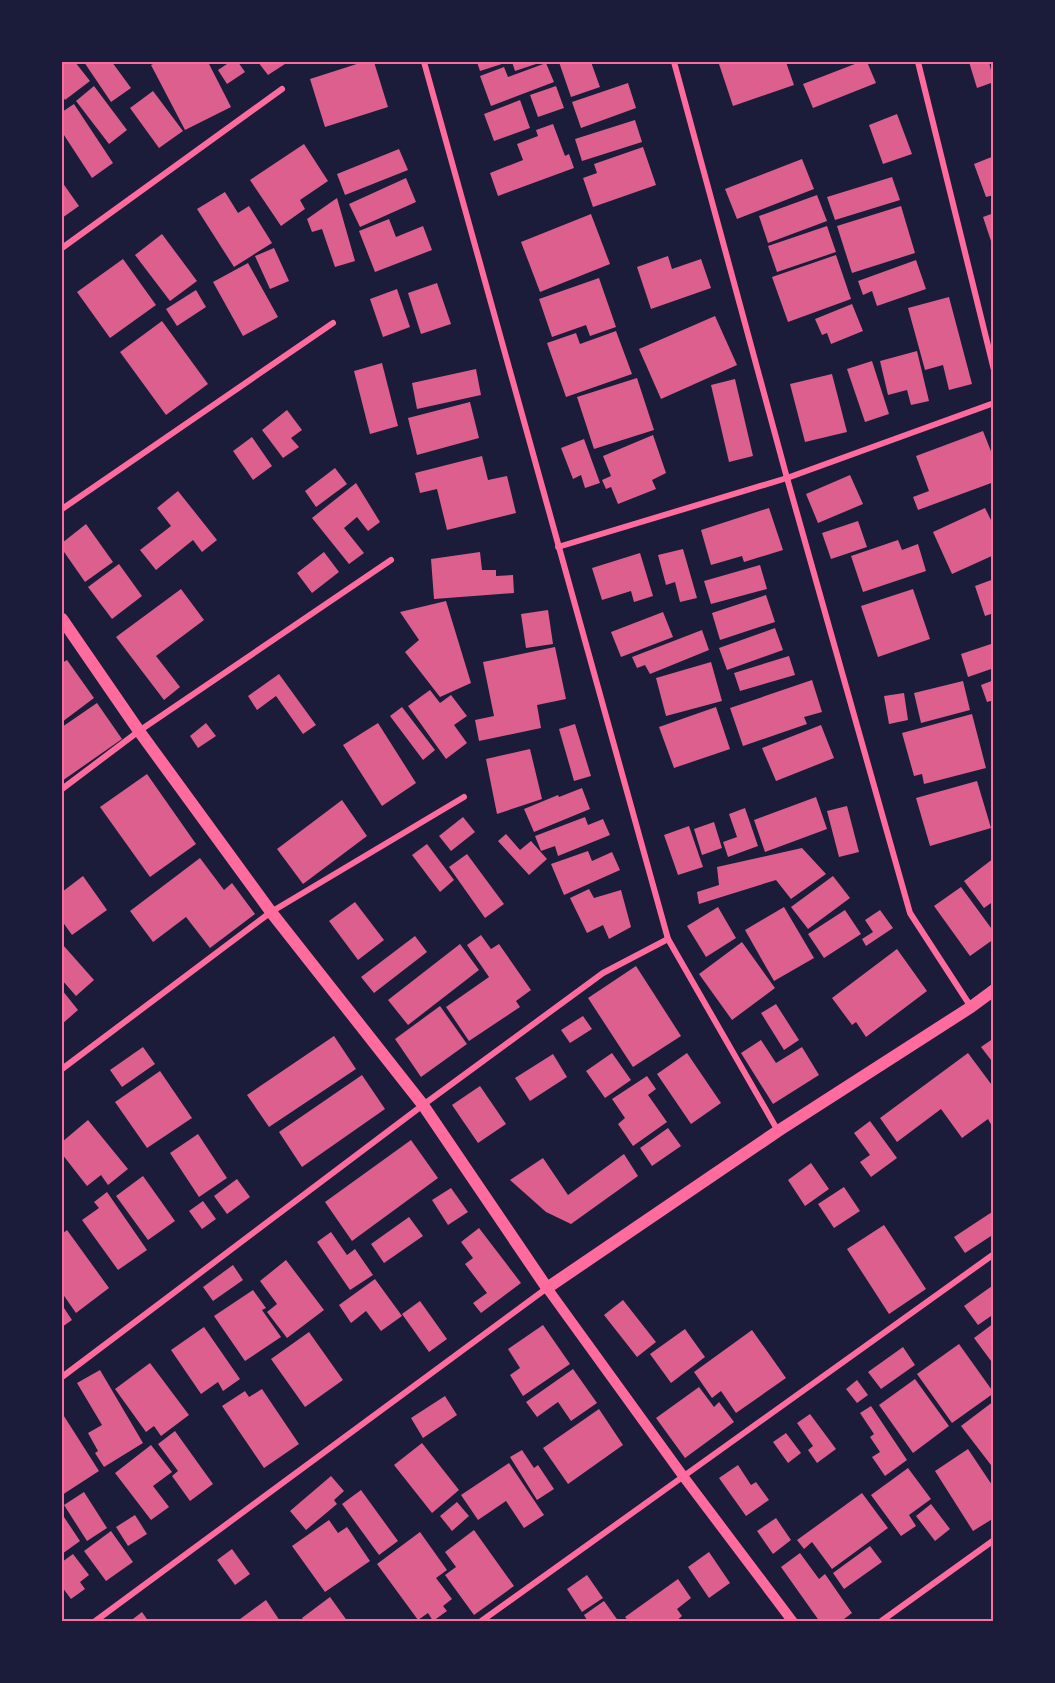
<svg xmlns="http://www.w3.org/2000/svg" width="1055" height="1683" viewBox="0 0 1055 1683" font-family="Overpass,sans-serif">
  <rect width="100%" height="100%" fill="#1b1b3a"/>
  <!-- building -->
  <g fill="#dd5f8e">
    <polygon points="62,62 75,62 90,81 65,100 62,95"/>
    <polygon points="84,62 112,62 131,88 111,102"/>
    <polygon points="157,62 208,62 231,107 185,130 151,65"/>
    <polygon points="230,62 238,62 245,72 227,84 218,70"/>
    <polygon points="258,62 288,62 268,75"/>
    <polygon points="363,62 374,62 388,107 325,127 310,79"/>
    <polygon points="477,62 508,62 480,71"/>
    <polygon points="512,62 542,62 515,71"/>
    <polygon points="559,62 591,62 600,87 571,97"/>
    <polygon points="726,62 786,62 794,85 733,106 719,64"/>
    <polygon points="860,62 867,62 876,83 813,108 803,84"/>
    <polygon points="969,62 989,62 994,82 977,88"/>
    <polygon points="546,63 554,82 491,106 480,76 504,67 508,77"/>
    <polygon points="628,83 636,108 581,128 572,102"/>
    <polygon points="94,86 127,130 109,144 76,101"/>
    <polygon points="556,86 564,108 538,117 530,95"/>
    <polygon points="153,91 183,131 159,148 130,108"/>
    <polygon points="520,100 530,128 494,141 484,114"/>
    <polygon points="74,104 113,163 92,178 62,132 62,112"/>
    <polygon points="897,114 912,154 883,164 869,125"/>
    <polygon points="635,120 642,142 582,161 575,139"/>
    <polygon points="553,124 565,156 569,154 574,168 498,196 490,173 523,160 517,144 538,136 536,130"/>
    <polygon points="304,144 328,181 300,200 305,209 281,226 250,180"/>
    <polygon points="643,147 656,185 593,207 583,178 597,173 594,164"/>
    <polygon points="399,149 408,170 345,195 337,174"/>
    <polygon points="994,156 994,195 986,197 974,164"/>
    <polygon points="802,159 814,189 737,219 725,189"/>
    <polygon points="892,177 900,200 835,220 827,197"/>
    <polygon points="406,178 416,202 360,227 349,204"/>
    <polygon points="62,182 79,206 62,218"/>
    <polygon points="225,192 238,213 249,206 272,243 234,267 197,209"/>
    <polygon points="817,195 827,221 768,243 759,216"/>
    <polygon points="337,198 355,261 335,267 322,229 312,232 307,219"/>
    <polygon points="901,206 915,253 852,273 837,226"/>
    <polygon points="994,213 994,247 993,247 983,217"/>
    <polygon points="591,214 610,264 540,292 521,242"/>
    <polygon points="389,219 396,237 423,226 432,250 375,272 359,231"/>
    <polygon points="827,226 836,252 777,272 768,246"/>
    <polygon points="162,234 197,281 170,301 135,255"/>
    <polygon points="274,248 289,281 270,289 255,256"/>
    <polygon points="836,255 851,299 788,322 772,277"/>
    <polygon points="668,256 672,269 701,259 711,288 651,309 637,267"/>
    <polygon points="123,259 156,305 110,338 77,292"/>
    <polygon points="916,260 926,289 877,306 872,291 863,295 858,281"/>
    <polygon points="248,263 278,317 243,336 213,282"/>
    <polygon points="599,278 616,327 590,336 586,325 552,337 539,299"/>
    <polygon points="437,283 451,324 421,334 408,293"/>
    <polygon points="397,289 410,327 383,337 370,299"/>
    <polygon points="196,290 206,307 177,326 166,309"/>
    <polygon points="949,297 972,384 949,390 943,365 925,370 908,308"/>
    <polygon points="852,304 863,331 831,344 827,333 822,335 815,319"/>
    <polygon points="715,316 737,365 661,399 639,349"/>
    <polygon points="162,321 208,384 166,415 120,352"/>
    <polygon points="616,331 632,374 566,397 547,343 576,333 580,344"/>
    <polygon points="917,351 929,401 911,405 907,390 888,395 880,361"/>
    <polygon points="872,361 889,414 865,422 847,369"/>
    <polygon points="382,363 398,426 370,434 354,371"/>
    <polygon points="476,369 481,395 417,409 412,383"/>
    <polygon points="832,374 847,432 805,442 790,384"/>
    <polygon points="637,378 654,430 594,449 577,397"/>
    <polygon points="735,379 753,456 729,462 711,385"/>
    <polygon points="470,402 479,438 417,455 408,418"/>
    <polygon points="287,410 302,430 291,438 299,447 283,458 262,430"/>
    <polygon points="983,431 994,459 994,482 918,510 913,497 929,491 916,456"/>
    <polygon points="653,435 666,473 652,480 656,489 618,504 611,487 606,489 602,480 611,476 603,456"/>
    <polygon points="252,437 272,466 253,480 233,451"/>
    <polygon points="584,439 600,483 585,488 581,475 573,479 561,448"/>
    <polygon points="482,456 488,480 507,476 516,513 447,530 437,489 420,493 415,473"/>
    <polygon points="335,468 347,484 316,507 305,491"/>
    <polygon points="850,475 863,504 818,523 806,494"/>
    <polygon points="356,483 380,522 368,531 357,517 344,528 364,553 349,564 312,518"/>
    <polygon points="178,491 217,540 202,552 193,540 156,570 140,550 171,526 157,508"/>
    <polygon points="769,508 783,550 744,562 742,556 711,565 701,530"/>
    <polygon points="985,508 994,526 994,555 952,574 933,532"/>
    <polygon points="858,521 867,547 831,559 822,533"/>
    <polygon points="86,524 113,562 85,582 62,549 62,543"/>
    <polygon points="898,540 902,550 918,544 926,571 863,592 851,556"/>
    <polygon points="683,549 697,598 680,602 675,582 666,585 658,555"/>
    <polygon points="324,552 339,572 312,593 297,573"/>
    <polygon points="480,552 482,570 496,570 496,576 513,575 514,593 434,599 431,559"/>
    <polygon points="640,553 653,596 634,602 631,591 602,600 592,568"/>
    <polygon points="119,564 142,596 112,619 88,587"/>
    <polygon points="760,565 767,589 711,604 704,581"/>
    <polygon points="994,579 994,613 985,616 975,586"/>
    <polygon points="181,589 204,620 156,656 180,687 164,700 116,637"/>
    <polygon points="913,589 930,639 878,657 861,606"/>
    <polygon points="766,595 775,622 720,640 712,613"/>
    <polygon points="446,601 471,683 440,697 405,652 419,640 400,612"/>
    <polygon points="548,610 553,644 526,648 521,614"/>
    <polygon points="663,612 673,637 621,657 611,632"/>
    <polygon points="775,628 783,650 727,670 719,648"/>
    <polygon points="702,630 709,650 650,674 645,665 637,668 632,657"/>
    <polygon points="994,643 994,668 968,677 961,654"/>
    <polygon points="555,647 566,699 537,705 541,728 479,741 475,720 494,716 483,662"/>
    <polygon points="789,656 795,675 740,691 734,673"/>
    <polygon points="67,660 94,698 62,722 62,663"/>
    <polygon points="711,662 722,701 666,716 656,678"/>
    <polygon points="279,674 316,725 303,734 276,696 257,710 248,696"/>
    <polygon points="812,680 822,712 804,717 807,724 743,746 730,708"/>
    <polygon points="994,680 994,700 987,702 981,685"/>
    <polygon points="963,681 970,710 921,723 914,693"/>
    <polygon points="430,690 440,703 451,695 467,716 454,725 467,743 446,759 408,706"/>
    <polygon points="904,693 908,720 889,724 884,696"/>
    <polygon points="97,703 122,739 62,781 62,727"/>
    <polygon points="402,707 435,750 423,760 390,716"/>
    <polygon points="716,707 730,749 674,768 659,727"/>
    <polygon points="972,714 986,768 924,784 922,774 914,776 902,733"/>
    <polygon points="206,723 216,736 198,748 190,736"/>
    <polygon points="378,723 416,783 382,806 343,745"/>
    <polygon points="575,724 591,776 574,781 559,729"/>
    <polygon points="821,725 834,758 776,781 762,748"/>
    <polygon points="530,749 542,799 497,814 486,759"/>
    <polygon points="147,774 196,844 150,877 100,807"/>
    <polygon points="977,781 991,828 930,846 916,798"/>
    <polygon points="582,788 590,809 534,832 524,809 558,795 559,797"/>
    <polygon points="816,797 827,829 765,852 754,820"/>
    <polygon points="342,800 367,836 303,884 277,849"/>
    <polygon points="847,806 859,852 839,857 827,811"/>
    <polygon points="745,808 758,846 728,857 723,842 737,837 729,814"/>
    <polygon points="463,817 475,832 451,851 439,836"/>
    <polygon points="585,817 588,825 603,819 610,835 558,856 555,846 541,851 535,836"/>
    <polygon points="714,822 722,848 702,855 694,829"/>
    <polygon points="689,826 703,867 678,875 664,835"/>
    <polygon points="506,834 520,850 531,841 547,859 529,875 498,841"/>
    <polygon points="427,844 454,880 440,892 412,855"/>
    <polygon points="802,848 826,874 791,899 776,880 699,904 697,892 719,885 717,867"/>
    <polygon points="588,851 592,861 612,852 620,870 564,895 551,864"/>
    <polygon points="467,854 504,904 485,918 449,867"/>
    <polygon points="200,858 224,890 232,883 255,914 210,948 186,917 153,942 130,911"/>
    <polygon points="994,858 994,901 984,908 964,881"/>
    <polygon points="83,876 107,910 72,935 62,921 62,892"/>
    <polygon points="833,876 850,898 808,929 791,907"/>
    <polygon points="961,887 994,932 994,939 970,956 934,906"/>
    <polygon points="589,889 594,898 621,890 631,927 609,939 603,925 587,933 570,898"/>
    <polygon points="355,902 384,940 358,960 329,921"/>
    <polygon points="718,907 736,938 706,957 687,926"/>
    <polygon points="784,907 814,958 774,981 745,930"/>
    <polygon points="845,910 861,934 824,958 808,934"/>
    <polygon points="880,910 893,928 866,946 862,939 873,932 865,920"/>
    <polygon points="481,935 491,949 499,944 531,990 516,1001 520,1007 469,1041 446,1007 489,977 467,945"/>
    <polygon points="415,936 427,952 374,993 361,977"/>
    <polygon points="742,942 775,988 732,1020 699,974"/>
    <polygon points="460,944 479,970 408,1025 388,1000"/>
    <polygon points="63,945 94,980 76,996 62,980 62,947"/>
    <polygon points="897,949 927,991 866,1037 856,1022 852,1025 832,998"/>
    <polygon points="636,966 681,1036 633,1067 588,998"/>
    <polygon points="62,990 78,1010 62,1024"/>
    <polygon points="776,1004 799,1040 784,1050 761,1013"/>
    <polygon points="440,1006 467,1044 421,1077 395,1039"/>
    <polygon points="583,1016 592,1029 570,1043 561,1030"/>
    <polygon points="334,1036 356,1069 269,1127 247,1095"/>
    <polygon points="994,1038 994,1064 981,1047"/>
    <polygon points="761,1040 776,1063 802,1047 819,1075 773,1104 741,1053"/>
    <polygon points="143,1047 155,1064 122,1087 110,1070"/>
    <polygon points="612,1053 631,1080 605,1098 586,1071"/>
    <polygon points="687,1053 721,1103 691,1124 657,1074"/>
    <polygon points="968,1053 994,1088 994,1124 992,1126 988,1119 962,1138 941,1109 897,1142 880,1118"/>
    <polygon points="553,1054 567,1077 530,1101 515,1078"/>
    <polygon points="160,1071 192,1118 147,1148 115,1102"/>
    <polygon points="362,1075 385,1109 302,1167 279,1132"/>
    <polygon points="647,1076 656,1089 648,1095 667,1122 633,1146 618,1124 625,1118 612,1099"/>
    <polygon points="480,1086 506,1124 478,1143 452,1105"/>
    <polygon points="88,1120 128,1169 108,1185 101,1175 87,1186 62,1154 62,1142"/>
    <polygon points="870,1121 897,1158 871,1177 860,1162 870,1155 854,1133"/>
    <polygon points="668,1128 681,1146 652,1166 640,1148"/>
    <polygon points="198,1134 227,1178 199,1197 170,1153"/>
    <polygon points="411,1140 438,1178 352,1241 325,1202"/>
    <polygon points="624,1154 638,1176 571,1224 546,1212 510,1180 543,1158 568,1195"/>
    <polygon points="811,1163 829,1189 805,1206 788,1180"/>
    <polygon points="143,1176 175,1221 148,1240 116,1196"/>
    <polygon points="237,1179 250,1197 227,1214 214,1196"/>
    <polygon points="844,1187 860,1211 834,1228 818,1204"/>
    <polygon points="451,1188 468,1212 448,1225 432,1200"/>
    <polygon points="107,1192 147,1250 118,1270 82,1220 99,1208 94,1202"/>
    <polygon points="203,1201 216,1219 202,1229 189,1211"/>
    <polygon points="992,1212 994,1234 965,1253 954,1237"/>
    <polygon points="409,1217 423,1236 384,1263 371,1244"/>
    <polygon points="884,1225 926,1289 889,1314 847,1249"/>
    <polygon points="479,1228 521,1283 481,1313 473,1303 487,1293 465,1264 473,1258 461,1242"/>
    <polygon points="67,1230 109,1288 76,1313 62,1293 62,1234"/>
    <polygon points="331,1232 347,1255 355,1249 373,1275 350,1290 317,1242"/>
    <polygon points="286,1260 324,1310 287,1338 267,1312 277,1304 260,1281"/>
    <polygon points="233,1265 243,1280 213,1301 203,1287"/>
    <polygon points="375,1279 402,1316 381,1331 366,1311 351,1323 339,1305"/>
    <polygon points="992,1286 994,1288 994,1314 978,1325 964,1306"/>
    <polygon points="253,1290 266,1308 262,1310 281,1337 245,1361 214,1316"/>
    <polygon points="623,1300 656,1342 637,1357 604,1315"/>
    <polygon points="420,1301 447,1339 429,1352 402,1314"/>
    <polygon points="62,1305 72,1320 62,1327"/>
    <polygon points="994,1323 994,1365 974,1338"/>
    <polygon points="543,1325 570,1364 523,1396 510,1375 520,1368 508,1349"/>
    <polygon points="204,1327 240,1379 223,1391 218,1382 201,1394 171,1350"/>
    <polygon points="685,1329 705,1357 671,1383 650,1354"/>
    <polygon points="752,1330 786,1378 736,1413 721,1391 712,1398 694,1372"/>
    <polygon points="309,1332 343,1380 305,1407 271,1359"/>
    <polygon points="959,1344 994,1393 952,1423 917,1374"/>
    <polygon points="903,1347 915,1365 881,1389 868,1372"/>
    <polygon points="150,1363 189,1415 161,1436 154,1426 146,1432 115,1389"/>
    <polygon points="573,1369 597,1403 571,1421 558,1402 537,1417 526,1402"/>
    <polygon points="100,1370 143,1443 104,1467 95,1453 98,1451 88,1433 102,1425 77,1383"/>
    <polygon points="915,1379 949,1426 913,1453 879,1405"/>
    <polygon points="857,1380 868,1395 857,1403 846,1389"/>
    <polygon points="699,1387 714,1407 719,1402 734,1422 685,1458 656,1418"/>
    <polygon points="262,1389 299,1444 264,1468 222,1406 245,1391 249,1397"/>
    <polygon points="445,1396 457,1415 423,1438 411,1418"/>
    <polygon points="994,1401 994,1469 961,1426"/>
    <polygon points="871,1406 907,1460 885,1476 872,1457 880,1452 870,1437 874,1434 860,1413"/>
    <polygon points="599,1409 623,1445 568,1484 543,1448"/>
    <polygon points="62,1413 99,1471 62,1495"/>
    <polygon points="810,1414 836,1449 817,1463 808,1450 813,1446 797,1423"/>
    <polygon points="175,1431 213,1484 190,1501 172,1476 178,1471 158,1444"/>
    <polygon points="786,1433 801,1453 788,1463 773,1442"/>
    <polygon points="422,1443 459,1490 432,1513 394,1465"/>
    <polygon points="151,1445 172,1472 153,1486 169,1507 151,1520 115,1473"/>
    <polygon points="968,1449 994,1488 994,1518 973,1531 935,1471"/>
    <polygon points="522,1450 534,1468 538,1465 554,1489 537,1500 510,1457"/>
    <polygon points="509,1463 544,1515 524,1528 506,1501 478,1520 461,1495"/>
    <polygon points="738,1465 751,1485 756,1482 769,1500 746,1516 719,1478"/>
    <polygon points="908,1468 931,1499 909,1515 916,1526 901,1536 871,1495"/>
    <polygon points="331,1476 344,1491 334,1500 337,1504 306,1530 290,1511"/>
    <polygon points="361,1490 398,1541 379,1555 342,1504"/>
    <polygon points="84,1492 107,1528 87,1541 64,1505"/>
    <polygon points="862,1493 888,1528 832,1569 812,1542 804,1549 797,1540"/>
    <polygon points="457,1502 469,1516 452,1531 440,1516"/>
    <polygon points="931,1504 950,1529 935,1541 916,1516"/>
    <polygon points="62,1514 80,1541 62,1554"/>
    <polygon points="135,1515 147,1534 128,1546 116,1527"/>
    <polygon points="776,1518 791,1540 773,1554 757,1531"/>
    <polygon points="329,1520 338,1533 347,1527 370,1561 325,1592 292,1546"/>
    <polygon points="474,1530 514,1586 474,1615 445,1575 456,1567 445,1552"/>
    <polygon points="111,1531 133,1562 106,1581 84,1551"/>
    <polygon points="420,1532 447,1570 436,1578 452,1599 443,1606 447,1611 433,1621 428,1613 418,1620 377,1564"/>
    <polygon points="870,1546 882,1562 844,1589 833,1573"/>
    <polygon points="232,1549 250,1574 235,1585 217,1560"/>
    <polygon points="709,1552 730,1583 709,1598 688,1567"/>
    <polygon points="800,1553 819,1579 825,1574 852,1613 840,1622 820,1622 781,1567"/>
    <polygon points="73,1554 89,1575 80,1582 85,1589 71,1599 62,1587 62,1562"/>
    <polygon points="587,1575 603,1598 582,1612 567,1589"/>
    <polygon points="678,1579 691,1598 677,1609 682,1616 675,1622 629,1622 625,1617"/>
    <polygon points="330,1597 348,1622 304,1622 302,1618"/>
    <polygon points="266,1600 280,1621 236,1622"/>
    <polygon points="604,1601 619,1622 588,1622 584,1615"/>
    <polygon points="142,1612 149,1622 129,1622"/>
  </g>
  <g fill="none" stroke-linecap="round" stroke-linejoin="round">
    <!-- minor -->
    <g stroke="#ff6b9d" stroke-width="6">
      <polyline points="424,62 668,939 778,1131"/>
      <polyline points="674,62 787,478 910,913 971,1007"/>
      <polyline points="918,62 994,370"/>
      <polyline points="62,248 282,89"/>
      <polyline points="62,509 333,323"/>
      <polyline points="558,547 787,478 994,403"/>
      <polyline points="62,789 139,731 391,560"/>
      <polyline points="62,1069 271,912 464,797"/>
      <polyline points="62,1377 423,1105 603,973 668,939"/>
      <polyline points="94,1622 547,1288"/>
      <polyline points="480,1622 994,1254"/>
      <polyline points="880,1622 994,1540"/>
    </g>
    <!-- tertiary -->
    <polyline stroke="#ff6b9d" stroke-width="10" points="547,1288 683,1476 793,1622"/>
    <!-- secondary -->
    <polyline stroke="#ff6b9d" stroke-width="12" points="62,619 139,731 271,912 423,1105 547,1288 778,1131 971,1007 994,990"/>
  </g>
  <!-- border -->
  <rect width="1055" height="1683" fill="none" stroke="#1b1b3a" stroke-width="126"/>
  <rect x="63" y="63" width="929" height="1557" fill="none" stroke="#ff6b9d" stroke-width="2"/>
</svg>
